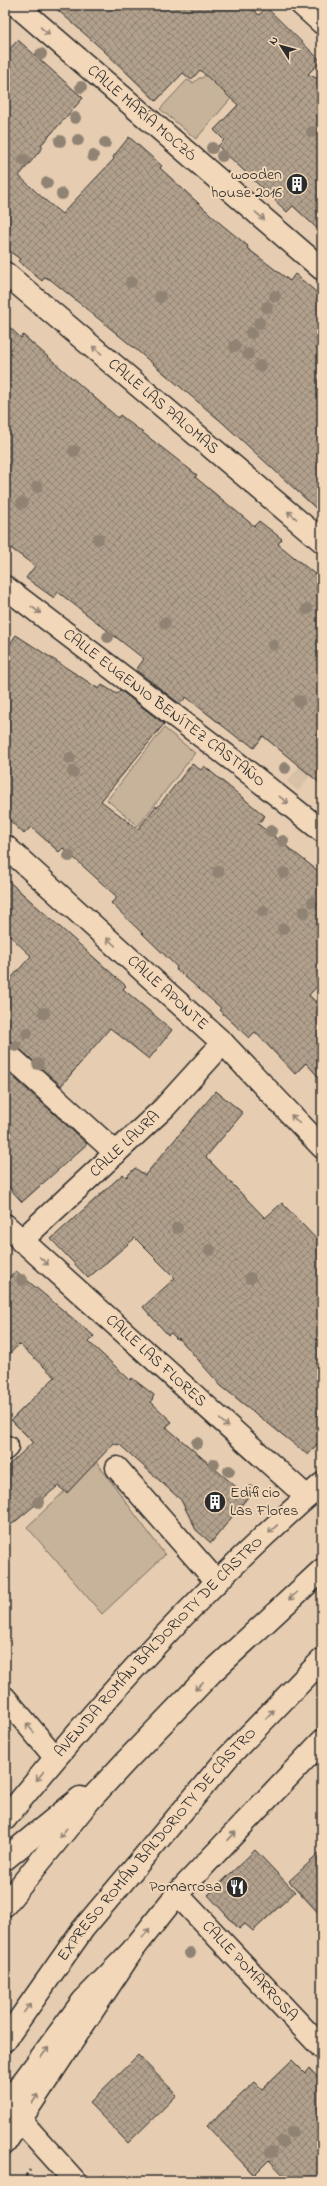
<svg xmlns="http://www.w3.org/2000/svg" width="327" height="2186" viewBox="0 0 327 2186" font-family="'Indie Flower',sans-serif">
  <defs>
    <pattern id="building-cross-hatch" width="8" height="8" patternUnits="userSpaceOnUse"><rect width="8" height="8" fill="#b1a08c"/><path d="M0 0l8 8M0 8l8-8" fill="none" stroke="#908373"/></pattern>
  </defs>
  <rect width="100%" height="100%" fill="#e6cdb1"/>
  <filter id="ink" filterUnits="userSpaceOnUse"><feTurbulence type="fractalNoise" baseFrequency=".025" numOctaves="2"/><feDisplacementMap in="SourceGraphic" scale="8" xChannelSelector="R" yChannelSelector="G"/><feConvolveMatrix kernelMatrix="1 2 1 2 8 2 1 2 1" color-interpolation-filters="sRGB"/></filter>
  <g filter="url(#ink)">
    <!-- built -->
    <polygon fill="#d6c0a6" points="304,760 322,761 298,791 287,782"/>
    <!-- green -->
    <g fill="#c7b29a" stroke="#796e62">
      <polygon points="214,65 247,80 196,139 160,109 187,80 193,83 199,78 202,78"/>
      <polygon points="164,728 195,753 138,826 107,800"/>
      <polygon points="96,1461 165,1555 102,1614 27,1527"/>
    </g>
    <!-- building -->
    <g fill="url(#building-cross-hatch)" stroke="#2b2b2b">
      <polygon points="52,5 248,5 259,15 266,7 321,61 308,74 322,81 322,233 293,206 287,212 218,146 224,140 214,130 238,105 200,70 191,80 183,73 156,101 103,50"/>
      <polygon points="18,40 83,98 41,145 43,147 19,176 45,200 62,214 114,159 113,157 129,137 162,166 160,168 221,224 248,246 247,248 290,281 295,274 322,297 322,514 223,423 127,342 51,280 45,277 42,281 18,261 20,259 5,248 5,54"/>
      <polygon points="5,323 21,338 23,335 118,418 120,415 197,475 195,477 254,526 259,521 282,539 278,544 322,580 322,785 263,736 254,748 244,740 242,741 186,697 180,704 136,670 144,659 58,592 54,598 26,578 35,566 5,544"/>
      <polygon points="16,635 99,689 102,685 117,694 120,690 164,724 101,801 138,829 156,806 157,808 192,764 201,770 204,766 265,816 258,824 322,874 322,981 309,995 322,1008 322,1081 306,1063 295,1074 255,1032 249,1038 219,1010 221,1008 176,969 177,967 111,903 117,897 63,848 59,852 31,827 24,834 5,816 5,651"/>
      <polygon points="5,878 126,986 123,989 172,1030 149,1059 110,1028 61,1086 13,1043 5,1040 5,985 31,956 5,931"/>
      <polygon points="5,1069 87,1144 22,1202 5,1183"/>
      <polygon points="216,1091 243,1113 206,1157 265,1218 282,1203 322,1245 322,1438 308,1455 221,1386 179,1338 178,1340 171,1333 168,1335 143,1307 175,1278 135,1238 88,1278 51,1239 123,1174 126,1177 135,1168 145,1175"/>
      <polygon points="16,1271 94,1336 89,1342 130,1380 132,1378 154,1395 151,1402 172,1422 166,1427 248,1497 211,1543 196,1530 181,1500 119,1444 117,1445 114,1443 67,1493 58,1486 5,1530 5,1469 33,1442 11,1420 55,1377 19,1344 5,1359 5,1281"/>
      <polygon points="255,1850 295,1892 253,1931 245,1924 239,1929 208,1895"/>
      <polygon points="322,1851 322,1917 289,1881"/>
      <polygon points="138,2055 177,2095 128,2143 89,2103"/>
      <polygon points="292,2060 305,2073 309,2068 322,2082 322,2181 289,2181 269,2160 254,2175 207,2126 255,2082 262,2089"/>
    </g>
    <g fill="none" stroke-linecap="round" stroke-linejoin="round">
      <!-- minor casing -->
      <g stroke="#2b2b2b" stroke-width="25">
        <g id="minor">
          <path id="s1" d="M16,5l306,264"/>
          <polyline points="302,5 322,23"/>
          <path id="s2" d="M5,273l317,268"/>
          <path id="s3" d="M5,587l233,177 84,67"/>
          <path id="s4" d="M5,846l218,197 99,104"/>
          <polyline points="5,1052 116,1153"/>
          <path id="s5" d="M5,1225l302,272"/>
          <path id="s6" d="M21,1241l143,-133 59,-65"/>
          <polyline points="5,1449 7,1447"/>
          <polyline points="117,1468 217,1582"/>
          <polyline points="5,1698 55,1757"/>
          <path id="s7" d="M5,1819c97,-119 201,-235 317,-335"/>
          <path id="s8" d="M177,1894l145,154"/>
          <polyline points="21,2121 75,2181"/>
          <polyline points="5,2143 132,1951 177,1894 322,1741"/>
        </g>
      </g>
      <!-- motorway casing -->
      <g stroke="#2b2b2b" stroke-width="25">
        <g id="motorway">
          <polyline points="5,1859 80,1798"/>
          <polyline points="5,1905 89,1801 126,1761 211,1673 322,1570"/>
          <path id="s9" d="M5,2040l78,-111 145,-172 94,-97"/>
          <polyline points="5,2106 83,2001 132,1951"/>
        </g>
      </g>
      <!-- path -->
      <polyline stroke="#2b2b2b" stroke-width="2.5" stroke-dasharray="3 3" stroke-linecap="butt" points="22,2181 30,2170"/>
      <!-- minor -->
      <use href="#minor" stroke="#f2d7b9" stroke-width="22"/>
      <!-- motorway -->
      <use href="#motorway" stroke="#f2d7b9" stroke-width="22"/>
    </g>
    <!-- trees -->
    <g fill="#908373">
      <circle cx="41" cy="54" r="6"/>
      <circle cx="81" cy="87" r="6"/>
      <circle cx="75" cy="118" r="6"/>
      <circle cx="312" cy="132" r="6"/>
      <circle cx="78" cy="140" r="6"/>
      <circle cx="60" cy="141" r="6"/>
      <circle cx="105" cy="143" r="6"/>
      <circle cx="212" cy="148" r="6"/>
      <circle cx="93" cy="156" r="6"/>
      <circle cx="222" cy="156" r="6"/>
      <circle cx="24" cy="160" r="6"/>
      <circle cx="47" cy="183" r="6"/>
      <circle cx="62" cy="194" r="6"/>
      <circle cx="131" cy="282" r="6"/>
      <circle cx="275" cy="296" r="6"/>
      <circle cx="160" cy="297" r="6"/>
      <circle cx="267" cy="307" r="6"/>
      <circle cx="259" cy="323" r="6"/>
      <circle cx="251" cy="333" r="6"/>
      <circle cx="235" cy="346" r="6"/>
      <circle cx="248" cy="354" r="6"/>
      <circle cx="260" cy="366" r="6"/>
      <circle cx="74" cy="451" r="6"/>
      <circle cx="37" cy="487" r="6"/>
      <circle cx="22" cy="503" r="6"/>
      <circle cx="98" cy="539" r="6"/>
      <circle cx="307" cy="609" r="6"/>
      <circle cx="165" cy="623" r="6"/>
      <circle cx="108" cy="637" r="6"/>
      <circle cx="273" cy="645" r="6"/>
      <circle cx="299" cy="701" r="6"/>
      <circle cx="70" cy="758" r="6"/>
      <circle cx="285" cy="768" r="6"/>
      <circle cx="73" cy="772" r="6"/>
      <circle cx="271" cy="831" r="6"/>
      <circle cx="283" cy="841" r="6"/>
      <circle cx="69" cy="856" r="6"/>
      <circle cx="218" cy="872" r="6"/>
      <circle cx="284" cy="873" r="6"/>
      <circle cx="313" cy="902" r="6"/>
      <circle cx="263" cy="911" r="6"/>
      <circle cx="304" cy="912" r="6"/>
      <circle cx="283" cy="929" r="6"/>
      <circle cx="44" cy="1013" r="6"/>
      <circle cx="27" cy="1033" r="6"/>
      <circle cx="16" cy="1046" r="6"/>
      <circle cx="38" cy="1064" r="6"/>
      <circle cx="177" cy="1228" r="6"/>
      <circle cx="210" cy="1250" r="6"/>
      <circle cx="250" cy="1278" r="6"/>
      <circle cx="22" cy="1280" r="6"/>
      <circle cx="197" cy="1443" r="6"/>
      <circle cx="214" cy="1464" r="6"/>
      <circle cx="229" cy="1471" r="6"/>
      <circle cx="251" cy="1491" r="6"/>
      <circle cx="39" cy="1502" r="6"/>
      <circle cx="190" cy="1953" r="6"/>
      <circle cx="292" cy="2132" r="6"/>
      <circle cx="282" cy="2142" r="6"/>
      <circle cx="271" cy="2152" r="6"/>
    </g>
    <!-- one-way arrows -->
    <defs><path id="oneway-shaft" d="M-6 0H5M1.5-3L5.5 0L1.5 3" fill="none" stroke-width="1.6" stroke-linecap="round" stroke-linejoin="round"/></defs>
    <g stroke="#8e8172">
      <use href="#oneway-shaft" transform="translate(45 31) rotate(41)"/>
      <use href="#oneway-shaft" transform="translate(260 216) rotate(41)"/>
      <use href="#oneway-shaft" transform="translate(97 350) rotate(-140)"/>
      <use href="#oneway-shaft" transform="translate(292 515) rotate(-140)"/>
      <use href="#oneway-shaft" transform="translate(36 610) rotate(37)"/>
      <use href="#oneway-shaft" transform="translate(284 800) rotate(38)"/>
      <use href="#oneway-shaft" transform="translate(111 942) rotate(-138)"/>
      <use href="#oneway-shaft" transform="translate(295 1119) rotate(-134)"/>
      <use href="#oneway-shaft" transform="translate(44 1261) rotate(42)"/>
      <use href="#oneway-shaft" transform="translate(224 1423) rotate(42)"/>
      <use href="#oneway-shaft" transform="translate(273 1529) rotate(136)"/>
      <use href="#oneway-shaft" transform="translate(293 1596) rotate(137)"/>
      <use href="#oneway-shaft" transform="translate(199 1686) rotate(134)"/>
      <use href="#oneway-shaft" transform="translate(270 1714) rotate(-46)"/>
      <use href="#oneway-shaft" transform="translate(30 1728) rotate(-131)"/>
      <use href="#oneway-shaft" transform="translate(40 1776) rotate(129)"/>
      <use href="#oneway-shaft" transform="translate(63 1833) rotate(129)"/>
      <use href="#oneway-shaft" transform="translate(232 1836) rotate(-47)"/>
      <use href="#oneway-shaft" transform="translate(146 1933) rotate(-52)"/>
      <use href="#oneway-shaft" transform="translate(27 2008) rotate(-55)"/>
      <use href="#oneway-shaft" transform="translate(45 2052) rotate(-53)"/>
      <use href="#oneway-shaft" transform="translate(35 2099) rotate(-57)"/>
    </g>
  </g>
  <!-- icons -->
  <defs>
    <g id="building-disc" transform="scale(1.15)"><circle r="9.5" fill="#2b2b2b" stroke="#f2d7b9"/><path d="M-4-6H4V6H1V3H-1V6H-4ZM-2.5-4.3h1.7v1.8h-1.7ZM.8-4.3h1.7v1.8H.8ZM-2.5-1h1.7V.8h-1.7ZM.8-1h1.7V.8H.8Z" fill="#fff"/></g>
    <g id="restaurant-disc" transform="scale(1.15)"><circle r="9.5" fill="#2b2b2b" stroke="#f2d7b9"/><path d="M-5-6h1v4h1v-4h1v4h1v-4h1v5L-1.5 .5V6h-2V.5L-5-1ZM5-6V6H3V1.5H1.5Q1.5-4 5-6Z" fill="#fff"/></g>
  </defs>
  <g fill-rule="evenodd">
    <use href="#building-disc" x="297" y="184"/>
    <use href="#building-disc" x="215" y="1502"/>
    <use href="#restaurant-disc" x="237" y="1887"/>
  </g>
  <g text-anchor="middle" dominant-baseline="central" stroke-width="4" stroke-linejoin="round" paint-order="stroke">
    <!-- street labels -->
    <g font-size="16" fill="#2b2b2b" stroke="#f2d7b9">
      <text stroke="none"><textPath href="#s1" startOffset="166">CALLE MARÍA MOCZÓ</textPath></text>
      <text stroke="none"><textPath href="#s2" startOffset="207">CALLE LAS PALOMAS</textPath></text>
      <text stroke="none"><textPath href="#s3" startOffset="200">CALLE EUGENIO BENÍTEZ CASTAÑO</textPath></text>
      <text stroke="none"><textPath href="#s4" startOffset="219">CALLE APONTE</textPath></text>
      <text stroke="none"><textPath href="#s6" startOffset="142">CALLE LAURA</textPath></text>
      <text stroke="none"><textPath href="#s5" startOffset="203">CALLE LAS FLORES</textPath></text>
      <text stroke="none"><textPath href="#s7" startOffset="231">AVENIDA ROMÁN BALDORIOTY DE CASTRO</textPath></text>
      <text stroke="none"><textPath href="#s9" startOffset="248">EXPRESO ROMÁN BALDORIOTY DE CASTRO</textPath></text>
      <text stroke="none"><textPath href="#s8" startOffset="106">CALLE POMARROSA</textPath></text>
    </g>
    <!-- poi labels -->
    <g font-size="16" fill="#2b2b2b" stroke="#f2d7b9" text-anchor="end">
      <text x="282" y="175">wooden<tspan x="282" dy="18">house 2016</tspan></text>
      <text x="230" y="1493" text-anchor="start">Edificio<tspan x="230" dy="18">Las Flores</tspan></text>
      <text x="222" y="1887">Pomarrosa</text>
    </g>
  </g>
  <!-- margin -->
  <rect width="327" height="2186" fill="none" stroke="#f2d7b9" stroke-width="20"/>
  <rect x="10" y="10" width="307" height="2166" fill="none" stroke="#2b2b2b" stroke-width="1.5" filter="url(#ink)"/>
  <!-- north arrow -->
  <g transform="translate(281 46) rotate(306)" stroke="#f2d7b9" stroke-width="3" paint-order="stroke">
  <path d="M0-3L7 15L0 10L-7 15Z" fill="#2b2b2b"/>
  <text y="-6" font-size="11" font-weight="bold" text-anchor="middle" fill="#2b2b2b">N</text>
  </g>
</svg>
